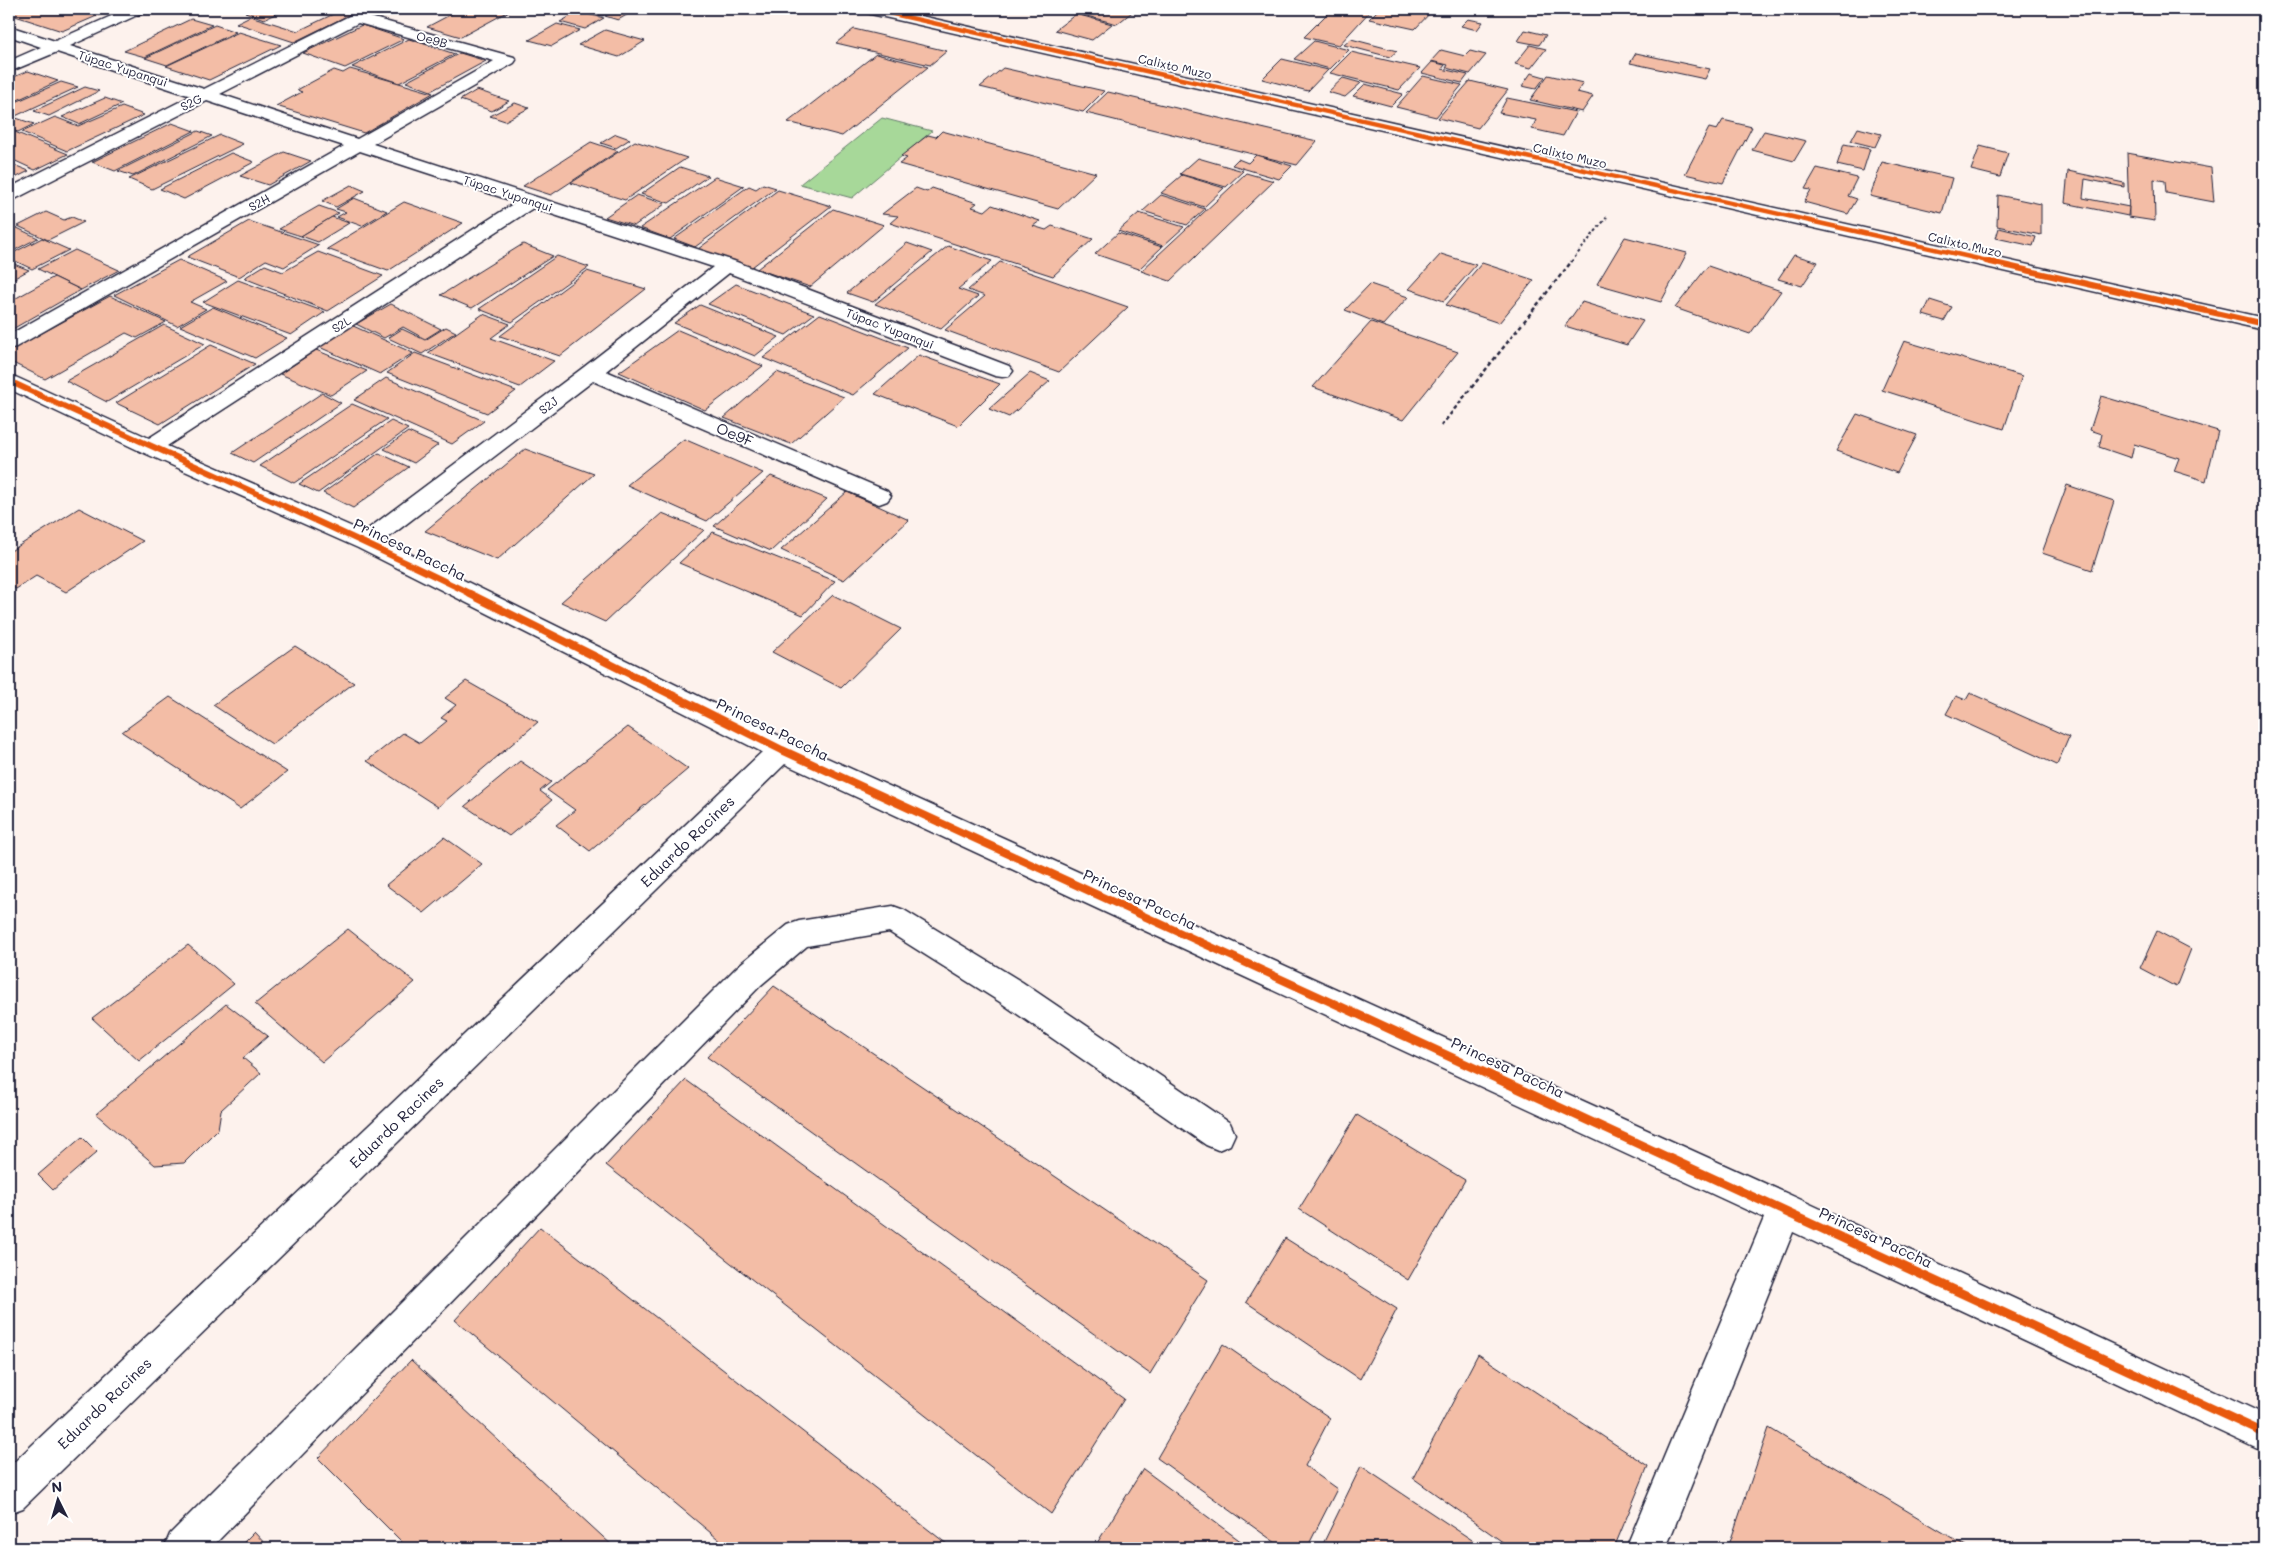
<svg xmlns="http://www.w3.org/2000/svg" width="2273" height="1557" viewBox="0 0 2273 1557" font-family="Mali,sans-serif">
  <rect width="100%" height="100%" fill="#fdf2ed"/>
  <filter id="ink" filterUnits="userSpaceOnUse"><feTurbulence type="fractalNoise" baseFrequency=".02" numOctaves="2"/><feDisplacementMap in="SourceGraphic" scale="10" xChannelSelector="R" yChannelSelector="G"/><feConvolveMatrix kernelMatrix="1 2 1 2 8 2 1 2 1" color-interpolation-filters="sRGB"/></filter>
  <g filter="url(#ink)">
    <!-- green -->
    <polygon fill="#a7d899" stroke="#647d6a" points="882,118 932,131 852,198 800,184"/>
    <!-- building -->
    <g fill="#f3bda6" stroke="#22223b">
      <polygon points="18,9 113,9 62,31 9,14"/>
      <polygon points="252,9 287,9 264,19 245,12"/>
      <polygon points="344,9 361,9 294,42 236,23 250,16 298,31"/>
      <polygon points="461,9 513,9 461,37 427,27"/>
      <polygon points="576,9 615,9 602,16"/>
      <polygon points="618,9 637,9 618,20 605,16"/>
      <polygon points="1086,9 1136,9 1117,24 1079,14"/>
      <polygon points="1332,9 1372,9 1339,45 1304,37"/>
      <polygon points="1379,9 1416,9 1431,12 1415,29 1369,19"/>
      <polygon points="578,12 604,18 585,29 560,22"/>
      <polygon points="1076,14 1112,24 1092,40 1055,30"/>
      <polygon points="191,19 212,25 145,57 124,51"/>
      <polygon points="1468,19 1483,22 1477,30 1461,26"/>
      <polygon points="557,24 580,30 552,46 529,40"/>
      <polygon points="215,25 236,32 167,65 145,58"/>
      <polygon points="362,25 404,39 345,68 303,53"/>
      <polygon points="854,29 947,51 930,65 836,43"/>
      <polygon points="605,30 645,41 619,57 578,45"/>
      <polygon points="1525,30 1546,35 1539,45 1518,41"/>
      <polygon points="239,32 281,45 209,80 166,66"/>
      <polygon points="409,39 455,54 399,83 352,67"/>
      <polygon points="1351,39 1397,51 1390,57 1344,45"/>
      <polygon points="1314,41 1349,50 1330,69 1294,59"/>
      <polygon points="1530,45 1546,49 1531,68 1515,64"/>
      <polygon points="1441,50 1465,56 1470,51 1486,55 1470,74 1446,68 1448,65 1431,61"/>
      <polygon points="1351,52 1420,68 1399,90 1330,73"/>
      <polygon points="460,53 486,61 431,91 406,82"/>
      <polygon points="1636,53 1710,69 1705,79 1630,63"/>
      <polygon points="876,54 928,67 842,136 788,122"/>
      <polygon points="1282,59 1328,70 1308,91 1262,79"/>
      <polygon points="1432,62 1445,65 1442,69 1468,75 1462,83 1422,73"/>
      <polygon points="1003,68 1104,91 1083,112 980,87"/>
      <polygon points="350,69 399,83 433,93 364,133 276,106 302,92 297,90 334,70 343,73"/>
      <polygon points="28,71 58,81 9,104 9,79"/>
      <polygon points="1531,73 1545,77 1536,89 1522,86"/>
      <polygon points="1548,75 1583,83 1577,92 1593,96 1582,112 1530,100"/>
      <polygon points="1423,76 1462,85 1436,117 1396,107"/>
      <polygon points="1343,78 1361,83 1345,97 1328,92"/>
      <polygon points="1470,81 1508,90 1478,128 1438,118"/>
      <polygon points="61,82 78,87 9,119 9,105"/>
      <polygon points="1365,84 1403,94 1391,106 1353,96"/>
      <polygon points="85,87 99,91 49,116 34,111"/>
      <polygon points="477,90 509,101 492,111 460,100"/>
      <polygon points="1108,92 1317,141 1297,165 1086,113"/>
      <polygon points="105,98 122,104 79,124 62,117"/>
      <polygon points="1507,98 1576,112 1563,136 1532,129 1536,120 1499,113"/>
      <polygon points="515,103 529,108 505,121 490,116"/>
      <polygon points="122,107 144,115 67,151 22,132 55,117 78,126"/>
      <polygon points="16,118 34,124 18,132 9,129 9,121"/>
      <polygon points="1723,120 1752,127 1723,183 1685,174 1709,128 1717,130"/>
      <polygon points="172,123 194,131 115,171 92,162"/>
      <polygon points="1858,128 1881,134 1875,147 1851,141"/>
      <polygon points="9,130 10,130 68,154 35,170 9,158"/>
      <polygon points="198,131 212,136 133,176 118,171"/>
      <polygon points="942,131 1096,173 1058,209 899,164 907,158 901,156 928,135 936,137"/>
      <polygon points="1764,131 1806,141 1794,161 1752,150"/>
      <polygon points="616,134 630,139 616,148 601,143"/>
      <polygon points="220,135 243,144 152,189 129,179"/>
      <polygon points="635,141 687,158 625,200 571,183"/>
      <polygon points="591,142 618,151 551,195 523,186"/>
      <polygon points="1844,144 1870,149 1863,171 1837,165"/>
      <polygon points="1980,146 2008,153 2000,177 1971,170"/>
      <polygon points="284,152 311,161 268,185 240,176"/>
      <polygon points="231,153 254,162 184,199 160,189"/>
      <polygon points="2127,153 2211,168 2214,202 2166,193 2165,181 2154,179 2155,221 2129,217"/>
      <polygon points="1256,155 1292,166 1279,179 1232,165 1238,159 1248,163"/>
      <polygon points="1198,158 1243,171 1226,187 1180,174"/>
      <polygon points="1882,162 1952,178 1942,213 1870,196"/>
      <polygon points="9,163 29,171 9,181"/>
      <polygon points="680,167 708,176 669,203 641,194"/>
      <polygon points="1817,168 1857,178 1848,196 1857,199 1848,214 1804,202 1811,190 1805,189"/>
      <polygon points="2068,171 2124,183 2124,187 2085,179 2083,198 2129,207 2128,216 2065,203"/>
      <polygon points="1246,173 1274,181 1170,281 1141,271"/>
      <polygon points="1182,175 1224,188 1204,207 1161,193"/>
      <polygon points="715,177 744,186 670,239 640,228"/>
      <polygon points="763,184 776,188 695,247 674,239 749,186 756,189"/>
      <polygon points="351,185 365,191 336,207 322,201"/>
      <polygon points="916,188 927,192 932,188 977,203 972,207 985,211 992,205 1040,221 1033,226 1046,230 1052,226 1093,239 1053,276 890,223 898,216 882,214"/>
      <polygon points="778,190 831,206 752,267 698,249"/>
      <polygon points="637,195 665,204 634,226 605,217"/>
      <polygon points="1161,195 1205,209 1187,225 1143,211"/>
      <polygon points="1998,195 2041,204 2041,235 1997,226"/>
      <polygon points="354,198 387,211 362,226 337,217 346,212 336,209"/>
      <polygon points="404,202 463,223 388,271 327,249"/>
      <polygon points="319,206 339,213 301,236 279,229"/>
      <polygon points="833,209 884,225 810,287 757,269"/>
      <polygon points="46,212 64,220 72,217 84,222 48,240 18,226"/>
      <polygon points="1139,213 1184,227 1163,246 1118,231"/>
      <polygon points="332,217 349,223 318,242 301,236"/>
      <polygon points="249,221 319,245 284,267 266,260 239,277 187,257"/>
      <polygon points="15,227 38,238 9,253 9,230"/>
      <polygon points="1999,228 2036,237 2033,246 1996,238"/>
      <polygon points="1118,233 1162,247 1139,269 1095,254"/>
      <polygon points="1625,237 1687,253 1661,302 1597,284"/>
      <polygon points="42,238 69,250 32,269 9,258 9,255"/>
      <polygon points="907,243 932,252 873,302 847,293"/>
      <polygon points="523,244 553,256 472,308 441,295"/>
      <polygon points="948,246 992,261 958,289 978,296 941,329 875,304"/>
      <polygon points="75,250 119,270 81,290 38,269"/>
      <polygon points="318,252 383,276 328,311 244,278 265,265 283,272"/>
      <polygon points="1441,254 1476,265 1444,301 1409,289"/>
      <polygon points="1794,255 1818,262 1802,286 1778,279"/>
      <polygon points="557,256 589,267 512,322 479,309"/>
      <polygon points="179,260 227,281 190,302 206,309 177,326 114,295"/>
      <polygon points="9,262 29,270 9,281"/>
      <polygon points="1000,262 1128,307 1059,372 945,330 985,296 968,290"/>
      <polygon points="1482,263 1534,280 1499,323 1446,305"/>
      <polygon points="1708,266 1781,291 1750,334 1675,308"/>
      <polygon points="587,271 646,289 560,356 500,336"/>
      <polygon points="54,277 81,290 9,331 9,302"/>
      <polygon points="238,280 325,312 291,335 203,302"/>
      <polygon points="736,284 814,314 786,335 708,304"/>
      <polygon points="1370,284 1408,297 1383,325 1345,310"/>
      <polygon points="110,296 166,322 137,338 126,333 45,379 9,361 9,351"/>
      <polygon points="1930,300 1952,307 1944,321 1923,315"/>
      <polygon points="1582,302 1643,321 1627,345 1565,326"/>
      <polygon points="391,304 441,329 425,339 403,327 384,338 356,324"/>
      <polygon points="700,305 779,337 755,356 674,323"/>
      <polygon points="213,307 287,338 255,358 180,326"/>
      <polygon points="483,314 510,324 491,338 554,361 520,387 428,353"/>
      <polygon points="820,314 908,348 853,395 763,358"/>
      <polygon points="1371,322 1458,352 1403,420 1313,387"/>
      <polygon points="164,325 205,344 107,402 66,381"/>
      <polygon points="351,325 413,353 380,374 317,346"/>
      <polygon points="446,327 456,332 422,354 388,338 402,329 425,340"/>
      <polygon points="678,330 763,366 705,410 619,372"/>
      <polygon points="1904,341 2022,376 2004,429 1882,390"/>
      <polygon points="211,345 255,364 160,424 116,403"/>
      <polygon points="316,350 367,371 331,395 280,374"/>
      <polygon points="415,353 516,391 487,413 387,373"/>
      <polygon points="919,355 1000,384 958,426 875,394"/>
      <polygon points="777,372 844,397 791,444 724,418"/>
      <polygon points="1030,373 1050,381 1009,417 989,409"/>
      <polygon points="386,378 484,421 452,444 354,400"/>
      <polygon points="322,393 341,403 253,463 232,453"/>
      <polygon points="2101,396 2218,431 2206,481 2174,471 2179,458 2134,444 2131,458 2099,447 2102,434 2090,430"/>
      <polygon points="352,404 387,419 294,483 260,466"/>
      <polygon points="1857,414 1917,435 1897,473 1836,451"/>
      <polygon points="391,421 408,429 318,493 299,484"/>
      <polygon points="408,432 438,445 414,463 384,449"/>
      <polygon points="684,439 763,473 707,521 627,485"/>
      <polygon points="525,449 594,474 497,560 425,531"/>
      <polygon points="379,453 409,467 353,508 323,493"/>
      <polygon points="771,476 827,499 771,551 714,526"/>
      <polygon points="2067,485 2114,501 2092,570 2042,553"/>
      <polygon points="847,492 909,520 844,580 781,550"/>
      <polygon points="79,508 143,541 66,592 36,576 16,589 9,585 9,552"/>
      <polygon points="662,513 704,530 605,622 561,602"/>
      <polygon points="713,532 835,581 803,615 679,563"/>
      <polygon points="833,595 901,629 841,688 772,652"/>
      <polygon points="295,646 354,683 272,744 213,705"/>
      <polygon points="466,681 538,722 438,807 367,761 403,733 420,743 447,721 441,718 456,705 445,698"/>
      <polygon points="1970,693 2069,737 2057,765 1946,714 1956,696 1966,700"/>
      <polygon points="170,697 287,772 240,809 122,732"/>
      <polygon points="628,727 688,769 590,851 556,825 575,810 547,790"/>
      <polygon points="520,761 551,782 540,791 552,800 509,836 465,806"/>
      <polygon points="444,837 482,864 424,913 386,885"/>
      <polygon points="348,929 415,982 322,1062 255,1004"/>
      <polygon points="2157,931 2191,949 2176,987 2140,968"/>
      <polygon points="188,945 234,984 139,1061 92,1018"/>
      <polygon points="774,986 1208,1280 1150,1374 707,1057"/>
      <polygon points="226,1004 268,1036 243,1058 261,1073 221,1110 218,1129 184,1163 155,1165 96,1114"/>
      <polygon points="686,1080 1124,1399 1051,1514 606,1165"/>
      <polygon points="1357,1115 1465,1180 1408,1280 1299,1209"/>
      <polygon points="82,1137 97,1152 53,1190 38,1175"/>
      <polygon points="540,1227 952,1548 729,1548 455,1320"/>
      <polygon points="1285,1238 1397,1309 1360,1379 1246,1302"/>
      <polygon points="1223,1344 1330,1418 1305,1466 1337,1489 1307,1548 1283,1548 1157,1458"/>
      <polygon points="1478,1354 1648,1466 1614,1548 1511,1548 1413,1478"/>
      <polygon points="411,1360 615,1548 408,1548 318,1458"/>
      <polygon points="1769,1428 1969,1548 1728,1548"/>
      <polygon points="1361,1466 1484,1548 1321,1548"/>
      <polygon points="1143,1469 1250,1548 1094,1548"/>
      <polygon points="254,1532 269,1548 238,1548"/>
    </g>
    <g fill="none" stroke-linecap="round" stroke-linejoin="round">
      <!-- service casing -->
      <g stroke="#22223b" stroke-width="3">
        <polygon id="service" points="893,906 904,910 1022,982 1230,1123 1235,1134 1230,1145 1218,1150 1206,1145 1000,1002 889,932 807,946 761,985 211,1548 164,1548 170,1534 739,965 788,925 799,921"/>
      </g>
      <!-- minor casing -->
      <g stroke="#22223b" stroke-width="3">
        <path id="minor" d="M127,9h20l-3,3 -74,34 134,43 159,-80h18l-2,3 -9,5 144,40 2,3 -2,3 -141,81 361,117 275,105 4,5 -4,5 -7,1 -7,-1 -266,-103 -123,98 281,120 4,5 -4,5 -8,3 -8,-3 -278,-120 -209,160 408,201 1005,456 467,216v38l-471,-220 -127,316h-40l138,-330 -979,-454 -762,744 -14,5v-46l753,-715 -404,-204 -216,-96 -133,-63v-15l140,64 367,-236 -156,-51 -344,196 -7,2v-14l335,-189 -137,-45 -192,98 -6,1v-12l182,-92 -134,-44 -48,20v-11l32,-14 -32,-11v-10l46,15zM358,23l136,38 -137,78 -137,-45zM533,208l180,59 -129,100 -220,165 -197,-86z"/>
      </g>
      <!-- tertiary casing -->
      <g stroke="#22223b" stroke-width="3">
        <polygon id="tertiary" points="863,9 890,9 2264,318 2264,330 871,14 866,12"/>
      </g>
      <!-- path-far1 -->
      <polyline stroke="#22223b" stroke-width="2" stroke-dasharray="3 2.5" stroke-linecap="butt" points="1571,262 1607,217"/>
      <!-- path -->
      <polyline stroke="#22223b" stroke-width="2.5" stroke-dasharray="4 3" stroke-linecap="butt" points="1441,426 1572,261"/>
      <!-- service -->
      <use href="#service" fill="#fff" fill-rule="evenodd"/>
      <!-- minor -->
      <use href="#minor" fill="#fff" fill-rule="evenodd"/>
      <!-- tertiary -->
      <use href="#tertiary" fill="#fff" fill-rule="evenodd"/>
      <!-- cycleway-far3 casing -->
      <g stroke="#fff" stroke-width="6">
        <polyline id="cycleway-far3" points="871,9 1992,262"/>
      </g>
      <!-- cycleway-far2 casing -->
      <g stroke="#fff" stroke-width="9">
        <g id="cycleway-far2">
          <polyline points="1986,261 2264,324"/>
          <path d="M9,381c154,72 311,138 464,214"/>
        </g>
      </g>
      <!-- cycleway-far1 casing -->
      <g stroke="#fff" stroke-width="11">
        <polyline id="cycleway-far1" points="470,594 782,750 1368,1019"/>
      </g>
      <!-- cycleway casing -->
      <g stroke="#fff" stroke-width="12">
        <polyline id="cycleway" points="1366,1018 2264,1433"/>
      </g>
      <!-- cycleway-far3 -->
      <use href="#cycleway-far3" stroke="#e8590c" stroke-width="4.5"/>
      <!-- cycleway-far2 -->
      <use href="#cycleway-far2" stroke="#e8590c" stroke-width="6"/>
      <!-- cycleway-far1 -->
      <use href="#cycleway-far1" stroke="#e8590c" stroke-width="8"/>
      <!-- cycleway -->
      <use href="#cycleway" stroke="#e8590c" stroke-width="9"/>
    </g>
  </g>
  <g text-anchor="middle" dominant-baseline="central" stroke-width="4" stroke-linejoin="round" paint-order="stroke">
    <!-- far-street labels -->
    <g font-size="12" fill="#22223b" stroke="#fff">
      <text transform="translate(432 39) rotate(15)">Oe9B</text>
      <text transform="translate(1175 66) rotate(13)">Calixto Muzo</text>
      <text transform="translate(123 68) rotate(18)">Túpac Yupanqui</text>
      <text transform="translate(191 102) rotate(-27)">S2G</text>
      <text transform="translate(1570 155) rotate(13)">Calixto Muzo</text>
      <text transform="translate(508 193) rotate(18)">Túpac Yupanqui</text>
      <text transform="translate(259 202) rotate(-29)">S2H</text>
      <text transform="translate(1965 244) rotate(13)">Calixto Muzo</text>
      <text transform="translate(341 324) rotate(-33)">S2L</text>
      <text transform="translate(890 328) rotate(21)">Túpac Yupanqui</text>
      <text transform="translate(548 405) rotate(-37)">S2J</text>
    </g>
    <!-- street labels -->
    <g font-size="15" fill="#22223b" stroke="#fff">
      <text transform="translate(735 434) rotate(23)">Oe9F</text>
      <text transform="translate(410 549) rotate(26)">Princesa Paccha</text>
      <text transform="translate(773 729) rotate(26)">Princesa Paccha</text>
      <text transform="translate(687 841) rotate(-44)">Eduardo Racines</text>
      <text transform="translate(1140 899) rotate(25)">Princesa Paccha</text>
      <text transform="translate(1508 1067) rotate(25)">Princesa Paccha</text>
      <text transform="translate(396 1122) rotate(-44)">Eduardo Racines</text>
      <text transform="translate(1876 1237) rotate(25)">Princesa Paccha</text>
      <text transform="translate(104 1403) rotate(-44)">Eduardo Racines</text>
    </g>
  </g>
  <!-- margin -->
  <rect width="2273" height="1557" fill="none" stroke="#fff" stroke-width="30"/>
  <rect x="15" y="15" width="2243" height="1527" fill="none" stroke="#22223b" stroke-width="2" filter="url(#ink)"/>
  <!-- north arrow -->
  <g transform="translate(58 1500) rotate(355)" stroke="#ffffff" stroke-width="4" paint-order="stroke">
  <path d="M0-4L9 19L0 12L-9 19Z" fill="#22223b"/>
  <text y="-8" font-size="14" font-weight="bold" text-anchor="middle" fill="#22223b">N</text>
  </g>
</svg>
